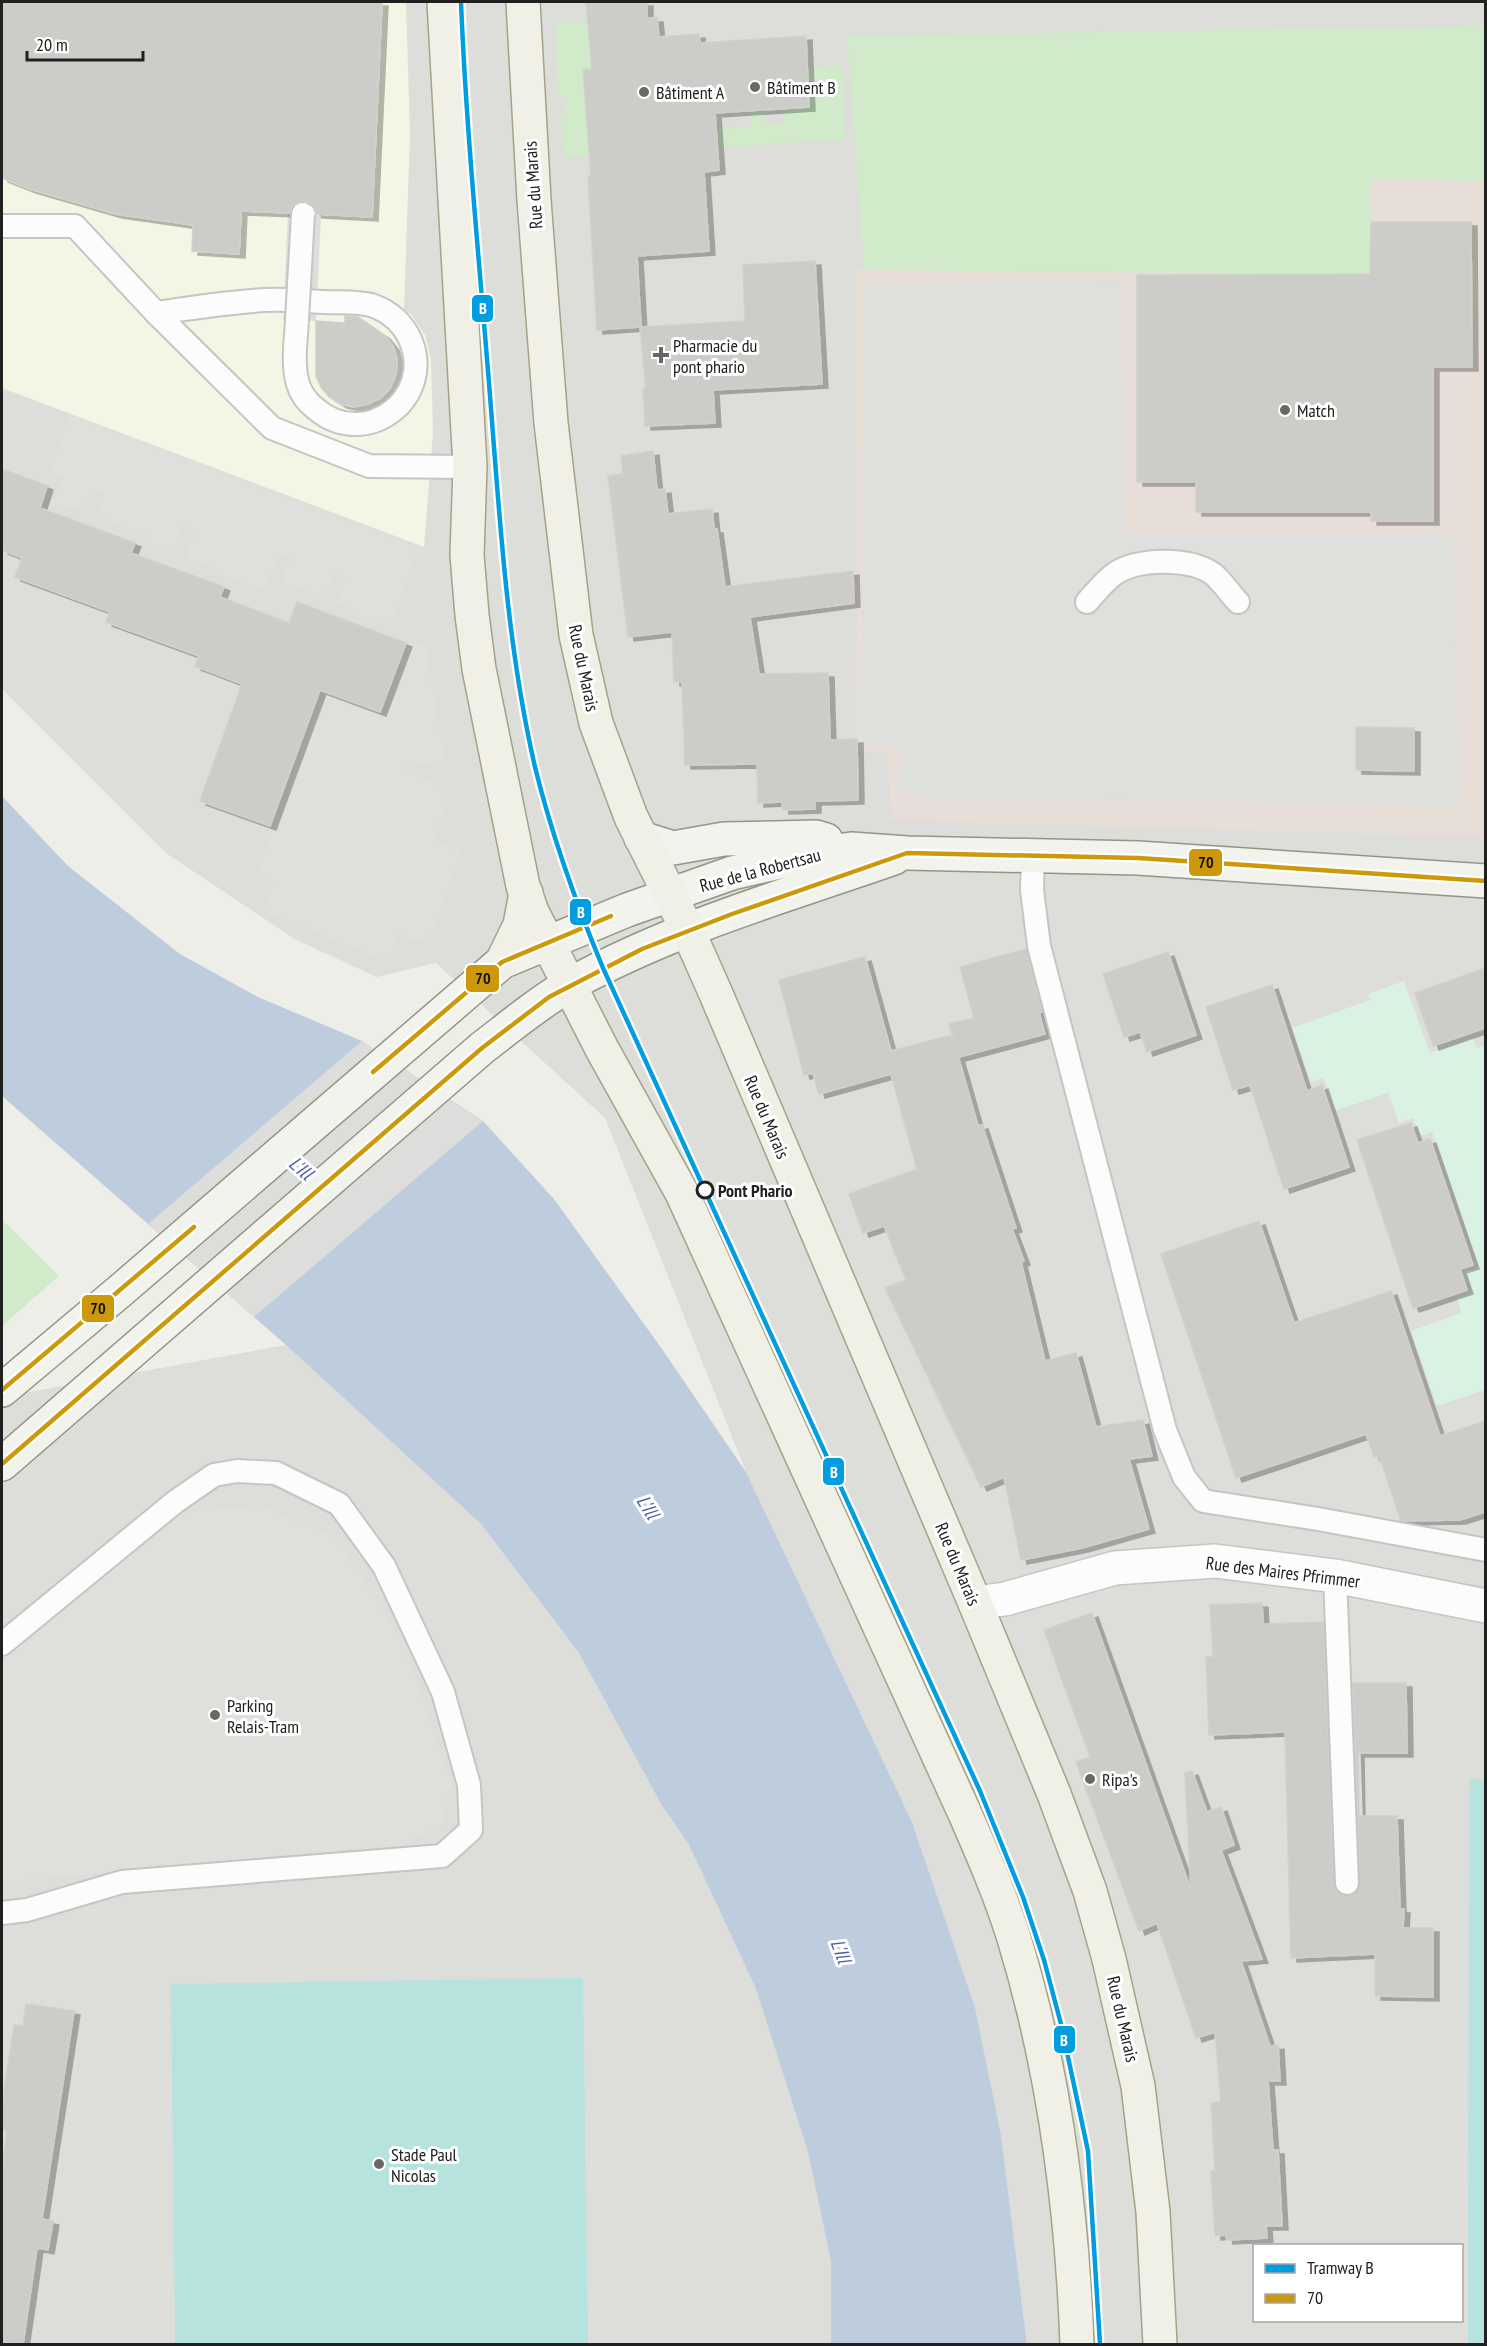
<svg xmlns="http://www.w3.org/2000/svg" width="1487" height="2346" viewBox="0 0 1487 2346" font-family="'PT Sans Narrow',sans-serif">
  <defs>
    <filter id="shadow"><feDropShadow dx="6" dy="4" stdDeviation="0" flood-color="#0004"/></filter>
  </defs>
  <rect width="100%" height="100%" fill="#eeeee9"/>
  <!-- residential -->
  <g fill="#ddddda" fill-rule="evenodd">
    <path d="M2,2h1483v2342h-458l-26,-209 -26,-128 -63,-185 -166,-350 -141,-354 -169,-155 -59,14 -81,-37 -130,-87 -164,-164zM1254,2246h208v74h-208z"/>
    <polygon points="286,1345 481,1524 579,1653 661,1804 689,1845 756,1989 808,2152 831,2262 831,2344 2,2344 2,1397"/>
  </g>
  <!-- commercial -->
  <polygon fill="#e7ded7" points="1370,179 1485,181 1485,837 891,820 888,751 857,750 856,270 1371,274"/>
  <!-- education -->
  <polygon fill="#f1f6e5" points="2,2 406,2 410,134 404,310 411,314 425,335 431,359 433,433 424,547 2,388"/>
  <!-- grass -->
  <g fill="#d1eaca">
    <polygon points="607,21 590,42 592,69 716,129 751,127 750,111 765,110 766,124 784,123 784,109 809,107 806,68 842,65 844,139 563,158 560,117 566,116 565,97 558,98 556,23"/>
    <polygon points="1485,26 1485,181 1370,179 1371,274 864,270 847,36"/>
    <polygon points="2,1220 59,1276 2,1326"/>
  </g>
  <!-- park -->
  <polygon fill="#d9f2e1" points="1404,981 1430,1053 1473,1038 1477,1048 1485,1045 1485,1390 1437,1406 1411,1331 1461,1313 1457,1299 1472,1292 1465,1272 1479,1267 1432,1132 1420,1136 1413,1118 1399,1123 1388,1093 1335,1111 1323,1078 1311,1082 1292,1028 1370,1000 1368,994"/>
  <!-- pitch -->
  <g fill="#b7e3de">
    <polygon points="1469,1779 1486,1779 1485,2344 1468,2344"/>
    <polygon points="583,1978 588,2344 175,2344 171,1984"/>
  </g>
  <!-- parking -->
  <g fill="#dfdfdc">
    <polygon points="1121,280 1125,533 1452,533 1461,806 898,796 899,745 860,745 864,284"/>
    <polygon points="70,415 418,547 390,628 349,613 351,608 336,603 346,578 333,574 324,597 282,582 290,559 279,555 264,590 211,571 212,568 186,558 195,531 183,527 173,553 146,543 146,536 104,519 98,511 104,493 91,488 85,506 71,510 53,503 64,477 50,472"/>
    <polygon points="425,644 445,760 401,769 451,789 434,841 461,851 429,944 398,935 390,963 262,910 274,882 256,875 323,694 382,716 408,645"/>
    <polygon points="260,1505 336,1537 403,1642 451,1784 442,1823 407,1844 2,1882 2,1647 186,1512"/>
  </g>
  <!-- water -->
  <polygon fill="#becdde" points="2,796 68,866 180,954 258,997 362,1041 483,1121 554,1199 662,1349 746,1472 912,1822 975,2007 1001,2135 1027,2344 831,2344 831,2262 808,2152 756,1989 689,1845 661,1804 579,1653 481,1524 286,1345 2,1096"/>
  <!-- pier -->
  <g fill="#dddddb">
    <polygon points="288,213 321,215 316,321 283,320"/>
    <polygon points="362,1041 483,1121 254,1317 148,1224"/>
  </g>
  <!-- building -->
  <g fill="#ccccc8" stroke="#d1d0ca" stroke-width="1.5" filter="url(#shadow)">
    <polygon points="2,2 382,2 372,217 316,214 311,203 303,201 292,206 290,213 241,211 239,254 192,251 193,225 116,214 30,189 2,178"/>
    <polygon points="586,2 647,2 647,18 657,18 659,37 699,34 700,43 806,36 809,107 715,113 719,170 704,172 709,251 637,256 641,327 745,321 743,265 815,261 822,384 713,390 715,423 645,426 643,389 646,389 640,327 597,330 588,176 591,176 583,70 592,69"/>
    <polygon points="1371,222 1471,222 1472,367 1433,367 1433,521 1371,521 1371,512 1196,512 1196,482 1137,482 1137,275 1370,274"/>
    <polygon points="345,316 358,317 384,335 393,346 397,360 396,374 390,388 381,398 368,404 354,407 341,404 329,397 321,387 316,376 316,321 345,323"/>
    <polygon points="653,451 657,490 665,489 668,514 712,509 714,529 717,529 725,587 853,571 854,603 750,617 759,674 828,673 830,740 857,739 858,800 815,801 815,809 783,810 782,802 758,803 757,764 685,765 682,682 674,682 672,632 628,637 608,476 623,474 621,456"/>
    <polygon points="2,469 47,486 40,508 135,543 131,553 224,587 220,597 289,623 297,602 406,643 380,712 320,690 270,826 200,801 242,684 195,666 199,656 106,622 110,612 15,577 22,558 2,550"/>
    <polygon points="1356,727 1414,728 1414,771 1356,770"/>
    <polygon points="1026,949 1042,1012 1039,1013 1045,1034 959,1057 949,1024 974,1018 960,967"/>
    <polygon points="1168,952 1196,1035 1147,1052 1140,1032 1124,1037 1103,974"/>
    <polygon points="865,957 891,1051 952,1035 978,1126 982,1125 1016,1228 1012,1229 1024,1261 1021,1262 1045,1361 1076,1353 1096,1427 1143,1420 1152,1456 1129,1459 1149,1529 1082,1548 1021,1560 1004,1477 981,1487 885,1288 906,1280 884,1226 863,1233 849,1194 917,1169 891,1074 819,1094 813,1073 804,1075 779,980"/>
    <polygon points="1485,968 1485,1028 1433,1046 1415,993"/>
    <polygon points="1272,985 1307,1091 1322,1085 1349,1167 1284,1189 1250,1085 1233,1090 1206,1007"/>
    <polygon points="1411,1123 1418,1143 1430,1139 1473,1265 1460,1269 1467,1290 1413,1308 1357,1140"/>
    <polygon points="1259,1221 1294,1323 1391,1291 1440,1436 1485,1421 1485,1512 1460,1520 1401,1521 1379,1455 1374,1457 1366,1434 1236,1478 1161,1254"/>
    <polygon points="1262,1603 1263,1624 1323,1622 1334,1884 1336,1891 1341,1895 1348,1896 1355,1894 1360,1882 1353,1683 1406,1683 1407,1753 1358,1753 1359,1816 1397,1816 1400,1909 1404,1909 1403,1928 1433,1928 1433,1997 1375,1996 1375,1954 1291,1958 1285,1732 1209,1735 1206,1657 1213,1657 1210,1605"/>
    <polygon points="1092,1613 1191,1890 1185,1773 1192,1771 1207,1812 1221,1807 1234,1845 1221,1850 1262,1959 1241,1961 1270,2046 1278,2045 1280,2081 1268,2081 1273,2150 1278,2150 1282,2226 1266,2226 1267,2238 1227,2240 1226,2235 1215,2236 1211,2171 1215,2171 1211,2103 1221,2102 1215,2032 1196,2038 1157,1923 1139,1931 1076,1762 1090,1757 1044,1630"/>
    <polygon points="26,2004 74,2011 42,2219 53,2221 48,2250 37,2248 23,2344 2,2344 2,2164 7,2131 2,2130 2,2104 14,2025 23,2026"/>
  </g>
  <g fill="none" stroke-linecap="round" stroke-linejoin="round">
    <!-- service casing -->
    <g stroke="#c5c5c3" stroke-width="26">
      <g id="service">
        <polyline points="2,226 75,226 156,313 272,428 369,466 470,467"/>
        <path d="M156,313c36,-5 73,-11 109,-13 19,-1 40,1 59,2 16,1 35,-1 50,4 16,6 29,18 36,33 26,59 -45,112 -94,70 -8,-6 -15,-15 -18,-25 -6,-21 -2,-43 -1,-64"/>
        <path d="M1087,602c8,-9 16,-19 26,-27 23,-17 76,-18 100,-1 9,7 17,20 25,28"/>
        <polyline points="1033,856 1032,890 1039,946 1165,1430 1184,1477 1203,1501 1318,1519 1486,1550"/>
        <polyline points="1335,1576 1347,1883"/>
        <polyline points="2,1644 175,1502 214,1475 237,1471 276,1473 339,1504 384,1566 443,1692 469,1785 471,1830 442,1856 122,1882 27,1910 2,1913"/>
      </g>
    </g>
    <!-- minor casing -->
    <g stroke="#c5c5c3" stroke-width="36">
      <polyline id="minor" points="975,1603 1005,1599 1115,1568 1215,1561 1335,1576 1486,1606"/>
    </g>
    <!-- secondary casing -->
    <g stroke="#8f9882" stroke-width="36">
      <g id="secondary">
        <polyline points="641,838 673,848 724,839 816,837 826,840"/>
        <polyline points="2,1390 120,1291 502,962 627,910 732,873 819,853 851,849 907,853 1138,858 1486,881"/>
        <path d="M2,1464l480,-416c29,-22 57,-46 89,-64 101,-56 214,-88 323,-126"/>
      </g>
    </g>
    <!-- primary casing -->
    <g stroke="#a3a387" stroke-width="36">
      <g id="primary">
        <path d="M444,2l26,465 -3,88 5,60 7,54 44,217 9,26 70,137 80,144 284,623c17,39 34,78 47,119 41,133 59,271 64,409"/>
        <polyline points="523,2 534,200 551,423 576,635 596,723 631,817 688,931 716,994 975,1603 1054,1794 1090,1891 1109,1959 1138,2086 1153,2212 1160,2344"/>
        <polyline points="502,962 520,925 526,893"/>
      </g>
    </g>
    <!-- service -->
    <use href="#service" stroke="#fcfcfc" stroke-width="22"/>
    <!-- minor -->
    <use href="#minor" stroke="#fcfcfc" stroke-width="33"/>
    <!-- secondary -->
    <use href="#secondary" stroke="#f1f3ec" stroke-width="33"/>
    <!-- primary -->
    <use href="#primary" stroke="#f1f0e6" stroke-width="33"/>
    <!-- service-bridge casing -->
    <g stroke="#c5c5c3" stroke-width="26" stroke-linecap="butt">
      <polyline id="service-bridge" points="297,320 303,214"/>
    </g>
    <!-- service-bridge -->
    <use href="#service-bridge" stroke="#fcfcfc" stroke-width="22"/>
    <!-- bus-1 casing -->
    <g stroke="#fff" stroke-width="9">
      <g id="bus-1">
        <polyline points="373,1072 502,962 611,916"/>
        <polyline points="2,1390 194,1227"/>
        <polyline points="2,1464 482,1048 549,997 642,949 732,914 907,853 1138,858 1486,881"/>
      </g>
    </g>
    <!-- bus-1 -->
    <use href="#bus-1" stroke="#cd990a" stroke-width="4.5"/>
    <!-- tram-1 casing -->
    <g stroke="#fff" stroke-width="9">
      <path id="tram-1" d="M461,2c5,123 17,246 27,369 11,132 17,266 47,396 17,69 41,136 68,201l377,823 43,106 21,63 17,64 27,127 12,193"/>
    </g>
    <!-- tram-1 -->
    <use href="#tram-1" stroke="#009ee0" stroke-width="4.5"/>
  </g>
  <!-- markers -->
  <g fill="#686866" stroke="#fff" stroke-width="2">
    <circle cx="755" cy="87" r="6"/>
    <circle cx="644" cy="92" r="6"/>
    <path d="M658 346h6v6h6v6h-6v6h-6v-6h-6v-6h6z"/>
    <circle cx="1285" cy="410" r="6"/>
    <circle cx="215" cy="1715" r="6"/>
    <circle cx="1090" cy="1779" r="6"/>
    <circle cx="379" cy="2164" r="6"/>
  </g>
  <circle fill="#fff" stroke="#202020" stroke-width="3" cx="705" cy="1190" r="8"/>
  <g text-anchor="middle" dominant-baseline="central" stroke-width="6" stroke-linejoin="round" paint-order="stroke">
    <!-- poi labels -->
    <g font-size="18" fill="#202020" stroke="#fff" text-anchor="start">
      <text x="767" y="87">Bâtiment B</text>
      <text x="656" y="92">Bâtiment A</text>
      <text x="673" y="345">Pharmacie du<tspan x="673" dy="21">pont phario</tspan></text>
      <text x="1297" y="410">Match</text>
      <text x="227" y="1705">Parking<tspan x="227" dy="21">Relais-Tram</tspan></text>
      <text x="1102" y="1779">Ripa's</text>
      <text x="391" y="2154">Stade Paul<tspan x="391" dy="21">Nicolas</tspan></text>
    </g>
    <!-- street labels -->
    <g font-size="18" fill="#202020" stroke="#fff">
      <text transform="translate(533 185) rotate(-94)">Rue du Marais</text>
      <text transform="translate(584 668) rotate(78)">Rue du Marais</text>
      <text transform="translate(760 870) rotate(-15)">Rue de la Robertsau</text>
      <text transform="translate(767 1117) rotate(67)">Rue du Marais</text>
      <text transform="translate(958 1564) rotate(67)">Rue du Marais</text>
      <text transform="translate(1283 1572) rotate(7)">Rue des Maires Pfrimmer</text>
      <text transform="translate(1123 2019) rotate(77)">Rue du Marais</text>
    </g>
    <!-- stop labels -->
    <g font-size="18" font-weight="bold" fill="#202020" stroke="#fff" text-anchor="start">
      <text x="718" y="1190">Pont Phario</text>
    </g>
    <!-- water labels -->
    <g font-size="20" font-style="italic" fill="#5160aa" stroke="#fff">
      <text transform="translate(301 1168) rotate(41)">L'Ill</text>
      <text transform="translate(648 1507) rotate(58)">L'Ill</text>
      <text transform="translate(841 1951) rotate(70)">L'Ill</text>
    </g>
  </g>
  <g stroke="#fff" stroke-width="2">
    <rect x="471" y="294" width="23" height="29" rx="6" fill="#009ee0"/>
    <rect x="1188" y="848" width="35" height="29" rx="6" fill="#cd990a"/>
    <rect x="569" y="898" width="23" height="28" rx="6" fill="#009ee0"/>
    <rect x="465" y="964" width="35" height="29" rx="6" fill="#cd990a"/>
    <rect x="81" y="1294" width="34" height="29" rx="6" fill="#cd990a"/>
    <rect x="822" y="1457" width="23" height="29" rx="6" fill="#009ee0"/>
    <rect x="1053" y="2025" width="23" height="29" rx="6" fill="#009ee0"/>
  </g>
  <g font-size="16" text-anchor="middle" font-weight="bold" fill="#fff">
    <text x="483" y="314">B</text>
    <text x="581" y="918">B</text>
    <text x="834" y="1478">B</text>
    <text x="1064" y="2046">B</text>
  </g>
  <g font-size="16" text-anchor="middle" font-weight="bold" fill="#111">
    <text x="1206" y="868">70</text>
    <text x="483" y="984">70</text>
    <text x="98" y="1314">70</text>
  </g>
  <!-- border -->
  <rect width="1487" height="2346" fill="none" stroke="#202020" stroke-width="6"/>
  <!-- legend -->
  <rect x="1253" y="2244" width="210" height="78" fill="#ffffff" stroke="#a6a6a6" stroke-width="1.5"/>
  <rect x="1265" y="2264" width="30" height="9" fill="#009ee0" stroke="#a6a6a6" stroke-width="1.5"/>
  <text x="1307" y="2274" font-size="18" fill="#202020">Tramway B</text>
  <rect x="1265" y="2294" width="30" height="9" fill="#cd990a" stroke="#a6a6a6" stroke-width="1.5"/>
  <text x="1307" y="2304" font-size="18" fill="#202020">70</text>
  <!-- scale -->
  <path d="M27 51v9h116v-9" fill="none" stroke="#202020" stroke-width="3"/>
  <text x="36" y="51" font-size="18" fill="#202020" stroke="#ffffff" stroke-width="4.5" paint-order="stroke">20 m</text>
</svg>
